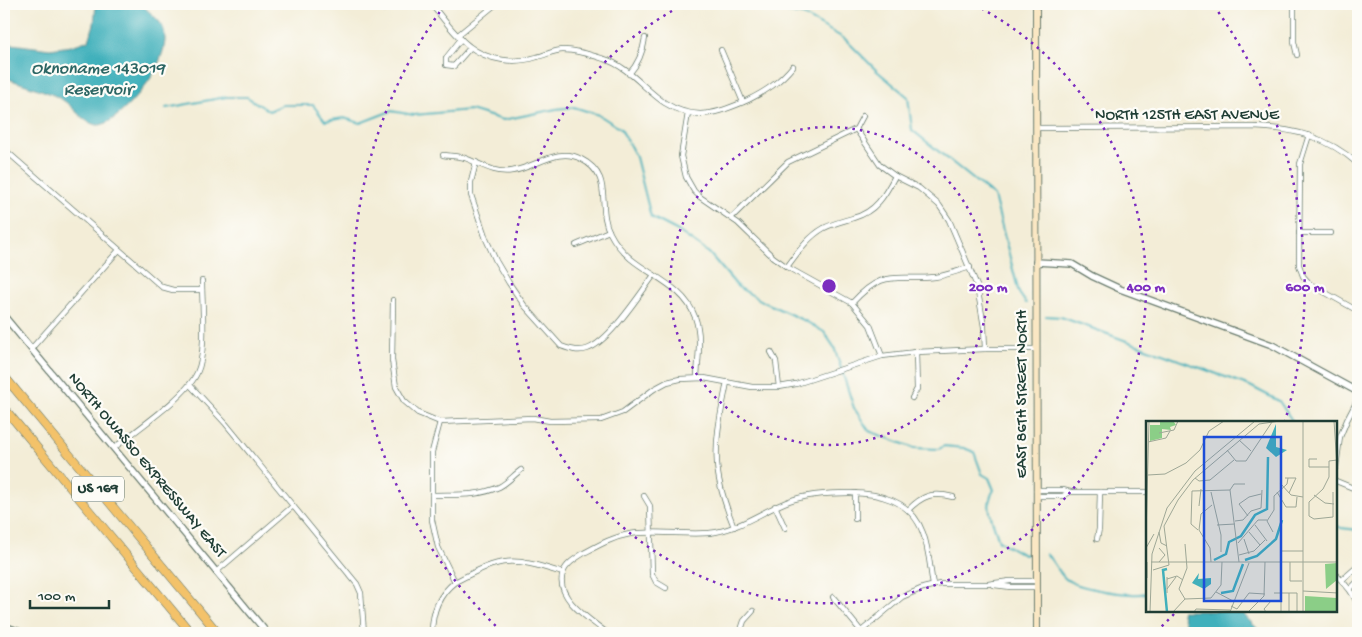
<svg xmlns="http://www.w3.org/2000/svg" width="1362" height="637" viewBox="0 0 1362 637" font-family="'Gochi Hand',sans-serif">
  <rect width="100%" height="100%" fill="#fdfcf7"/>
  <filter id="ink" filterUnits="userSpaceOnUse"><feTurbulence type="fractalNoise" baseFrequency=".02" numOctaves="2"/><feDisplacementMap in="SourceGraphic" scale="10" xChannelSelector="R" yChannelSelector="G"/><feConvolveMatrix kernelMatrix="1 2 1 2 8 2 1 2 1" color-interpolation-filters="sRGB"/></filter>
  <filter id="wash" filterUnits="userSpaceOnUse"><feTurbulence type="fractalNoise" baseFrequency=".0096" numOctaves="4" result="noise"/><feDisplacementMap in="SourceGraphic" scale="20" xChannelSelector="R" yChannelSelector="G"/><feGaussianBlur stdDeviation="1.12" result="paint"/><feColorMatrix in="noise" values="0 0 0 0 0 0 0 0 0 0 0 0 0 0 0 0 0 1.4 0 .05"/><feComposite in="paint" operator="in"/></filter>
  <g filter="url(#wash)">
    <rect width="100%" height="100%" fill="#f3edd7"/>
    <!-- water -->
    <g fill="#41b0bb" stroke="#307678">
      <path d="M96,4h46c9,12 22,16 23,32 1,13 -7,29 -13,40 -8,13 -39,51 -55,49 -15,-2 -24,-20 -36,-26 -17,-10 -39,-14 -57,-22v-34l46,6 21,-3 18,-6 5,-16z"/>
      <polygon points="1181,611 1242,611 1246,617 1262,633 1187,633 1187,629"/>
    </g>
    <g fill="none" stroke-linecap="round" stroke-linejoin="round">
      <!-- stream -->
      <g stroke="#41b0bb" stroke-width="2">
        <polyline points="744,4 803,15 845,39 877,71 908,97 912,130 994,196 1019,293 1026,303"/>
        <path d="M166,108l60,-11h21l22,14 14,-6h30l12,16 19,-3 16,5 31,-12 23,4 56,-5 33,10 53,-11 18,-2 25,8 22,14 15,28 15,60 27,14 31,22 29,34 26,15 43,20 17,10 10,15 20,61 15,23 45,17 25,1 5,-3 20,2 10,4 8,22 7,4 5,12c-11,16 0,33 5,51l25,14 3,-1"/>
        <polyline points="1046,316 1061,317 1250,386 1279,401 1293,422"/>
        <polyline points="1336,525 1341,528 1358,530"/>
        <path d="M1046,554c9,8 13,22 23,27 14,8 63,16 78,12"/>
      </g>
    </g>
  </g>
  <g filter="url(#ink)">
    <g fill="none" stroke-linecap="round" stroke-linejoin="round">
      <!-- minor casing -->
      <g stroke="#697b6d" stroke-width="6">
        <g id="minor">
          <path d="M431,4c12,14 23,31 38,42 19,15 46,18 68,11 9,-2 17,-7 26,-7 13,0 29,5 41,9 24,7 41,31 61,44 30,19 54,10 83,-3 18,-9 32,-18 45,-34"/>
          <polyline points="1294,4 1294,42 1297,55"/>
          <polyline points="384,9 387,4"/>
          <polyline points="458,35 496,4"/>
          <polyline points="461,39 446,58 446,65 454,66 470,48"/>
          <polyline points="721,50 743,102"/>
          <path d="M629,74c10,-11 14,-22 16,-36"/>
          <polyline points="688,113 681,156 686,177 694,191 700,197 738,223 773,257 787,267 852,303 870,325 882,356"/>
          <path d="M1036,128l217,-1c40,1 75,10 105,37"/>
          <polyline points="856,129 880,165 895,176 919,188 939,205 949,220 977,286 984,327 985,349"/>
          <polyline points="1309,135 1300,164 1299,265 1303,276 1310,284 1358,311"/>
          <polyline points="4,149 162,287 173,290 202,290"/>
          <path d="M443,155c7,1 15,1 22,3 16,6 30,16 47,13 23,-3 46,-25 69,-12 34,17 15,48 29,74 5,10 13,19 21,26 22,18 54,29 64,58 7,19 3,40 2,60"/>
          <path d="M476,162l-5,20v13l15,44 10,22 13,22 15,22 37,41c8,3 17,6 26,3 22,-7 53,-55 67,-74"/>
          <polyline points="731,218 788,162 856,129 863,116"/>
          <polyline points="1299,233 1331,233"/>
          <polyline points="576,245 609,231"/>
          <path d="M787,267c11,-15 21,-30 37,-39 10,-5 19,-7 29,-10 23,-6 32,-23 42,-42"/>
          <polyline points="393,300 392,360 396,387 404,401 418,413 440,422 533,418 550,421 601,420 623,412 654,389 667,382 680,379 704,378 752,387 779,387 796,384 882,356 916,352 985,349 1036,349"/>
          <path d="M852,303c32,-35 43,-22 83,-26 12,-2 23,-6 35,-10"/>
          <polyline points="31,349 119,250"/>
          <polyline points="771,352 776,361 779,387"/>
          <path d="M727,382c-5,27 -12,53 -10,81 1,22 9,44 17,64"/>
          <polyline points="190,385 226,424 357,584 361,593 364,633"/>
          <polyline points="912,398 917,389 916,352"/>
          <path d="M114,448c22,-18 72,-51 83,-75 10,-20 5,-68 5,-92"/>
          <polyline points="1336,467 1340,437 1347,420 1358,399"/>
          <polyline points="1336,481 1358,490"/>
          <polyline points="1036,490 1063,490 1070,492 1147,492"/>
          <path d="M432,495c23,-1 45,2 67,-8 8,-4 15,-12 22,-17"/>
          <polyline points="644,496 650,506 652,574 656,582 666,588"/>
          <polyline points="1037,496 1063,496 1070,492"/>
          <polyline points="775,506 785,528"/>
          <path d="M908,510c15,-15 24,-18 45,-13"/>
          <polyline points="855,519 855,493"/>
          <polyline points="1097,539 1099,529 1100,492"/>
          <polyline points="216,572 293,506"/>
          <path d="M1336,575c10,9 18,18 22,31"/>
          <polyline points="1342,580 1358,566"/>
          <path d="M455,582c49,-26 56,-25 108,-9"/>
          <polyline points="994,585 1011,587 1037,587"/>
          <polyline points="1350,589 1358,581"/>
          <polyline points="833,597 861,631"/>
          <path d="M432,633c0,-21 6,-38 23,-51l-17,-35 -6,-27v-68l8,-30"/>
          <path d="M607,633c-16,-13 -53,-35 -44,-60 3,-9 13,-15 21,-20 15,-8 29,-16 46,-19 26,-4 53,1 79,-1 30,-3 53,-22 80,-32 19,-7 40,-8 60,-8 31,0 62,7 74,40 6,16 7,35 10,52"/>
          <polyline points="740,633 744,621 753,611"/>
          <polyline points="859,633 902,597 923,588 940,584 988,584 1010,581 1037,581"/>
        </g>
      </g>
      <!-- tertiary casing -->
      <g stroke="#697b6d" stroke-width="8">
        <g id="tertiary">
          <polyline points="1036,262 1072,264 1092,276 1120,289 1272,345 1358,392"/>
          <polyline points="4,316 267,633"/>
          <polyline points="4,626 23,633"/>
        </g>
      </g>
      <!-- secondary casing -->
      <g stroke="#697b6d" stroke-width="8">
        <polyline id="secondary" points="1036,4 1037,633"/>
      </g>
      <!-- motorway casing -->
      <g stroke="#697b6d" stroke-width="9">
        <g id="motorway">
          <polyline points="4,376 218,633"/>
          <polyline points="4,408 191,633"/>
        </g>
      </g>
      <!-- minor -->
      <use href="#minor" stroke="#fff" stroke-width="4.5"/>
      <!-- tertiary -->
      <use href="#tertiary" stroke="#fff" stroke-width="5.5"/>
      <!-- secondary -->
      <use href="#secondary" stroke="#fae7c3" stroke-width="6"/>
      <!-- motorway -->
      <use href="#motorway" stroke="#f3c26a" stroke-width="8"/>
    </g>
  </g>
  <!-- distance rings -->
  <g fill="none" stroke="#7b2cbf" stroke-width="2.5" stroke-dasharray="2.5 5">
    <circle cx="829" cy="286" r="159"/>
    <path d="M975 5A317 317 0 1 1 683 5"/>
    <path d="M1174 614A476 476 0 0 1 1157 631M501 631A476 476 0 0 1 444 6M1214 6A476 476 0 0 1 1285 421"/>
  </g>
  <g text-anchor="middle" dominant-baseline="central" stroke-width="4.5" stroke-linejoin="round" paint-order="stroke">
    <!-- shield labels -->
    <rect fill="#fdfcf7" stroke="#62766e" stroke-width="1" x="72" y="476.5" width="52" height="25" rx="4"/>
    <g font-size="15" font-weight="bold" fill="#1f3d34">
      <text x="98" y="489">US 169</text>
    </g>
    <!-- street labels -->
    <g font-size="16" fill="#1f3d34" stroke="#fdfcf7">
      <text x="1187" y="116">NORTH 125TH EAST AVENUE</text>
      <text transform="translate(1023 394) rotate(-90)">EAST 86TH STREET NORTH</text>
      <text transform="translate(146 466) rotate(50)">NORTH OWASSO EXPRESSWAY EAST</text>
    </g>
    <!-- water labels -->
    <g font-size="18" font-style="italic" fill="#2b6563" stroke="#fdfcf7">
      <text x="98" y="69">Oknoname 143019<tspan x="98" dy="21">Reservoir</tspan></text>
    </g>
  </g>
  <!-- overview -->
  <g transform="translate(1146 421)">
    <rect width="191" height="191" fill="#f3edd7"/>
    <path d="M14,0h18l-4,1 2,3 -6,2 1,3 -9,-1v9l-12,3v-16h10zM191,142v17l-11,9 -1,-25zM159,175l32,2v14h-32z" fill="#8bce87"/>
    <path d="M130,3v23l11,3 -11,7 -10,-9zM53,152l-1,6 13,-1v6l-7,5 -12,-6z" fill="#41b0bb"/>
    <path fill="none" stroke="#41b0bb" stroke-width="2.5" d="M68,139l12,-6 3,-12 12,-6 14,-21 12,-6 1,-52M99,139l12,-4 19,-17 6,-19M75,172l12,-2 10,-27M21,191l-4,-42 4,-1"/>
    <path fill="none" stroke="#9ea796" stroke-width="1" d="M157,0v191M188,0l3,45M13,12l15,-3 4,-9M93,19l12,11M2,21l18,-4 4,-7M81,29l9,11h10M171,38h-8v8h20M100,40l26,-39M2,54l17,-1 21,-11 14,-13 9,-19 15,-10M49,57l4,3 11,-1 24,-20M139,57h11l-7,15M134,62l11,12 12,2M177,68l-14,13v14l5,3 19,-2M177,68l6,-12v-16l8,-1M46,70l-1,33 7,6M46,70l38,-1M65,71l10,43v17M131,71l9,15h10l1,-10M168,74l11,8 9,1M53,85l2,-17M102,95l-9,-12 10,-7 12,-3M187,96v-25M89,100l8,-1 8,-9 10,-3 1,-18M71,104l18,-1M109,104l12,16M13,111l2,11 6,3M103,111l11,13M127,111l-6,-11 7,-11v-14l13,-12 1,-6M0,116l3,-116M98,118l5,15M92,122l20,-23h9M0,127l8,-14M136,130h21M93,134l15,-4 11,-11M5,141h187M13,141l6,-7 -6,-7M65,141l-1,-14 -11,-18 2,-16 11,-9M93,141l-9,-72 4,-6h11M144,141v19h12M7,149l16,-5 -5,-39 14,-26 15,-20 66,-56 21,-3M21,156v16M1,157v-16M21,158l10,-3 6,4M21,168l9,-12M157,170l35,2M70,171l17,9M128,172h23v19M143,172v19M39,178l26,-1 10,-13 1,-23M39,178l-6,-10 8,-21 -2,-24M85,185l6,3 12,-16 16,1M0,191v-33M4,191l2,-58 15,-46 28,-37 60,-50M27,191l12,-13M48,191l2,-3 34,1M84,191l19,-49M102,191l16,-16 1,-34M120,191l-2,-3 7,-8h10M135,191v-19"/>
    <path fill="#1d4ed8" fill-opacity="0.15" stroke="#1d4ed8" stroke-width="2.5" d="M58,16h77v164h-77z"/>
    <rect width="191" height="191" fill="none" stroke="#1f3d34" stroke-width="2.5"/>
  </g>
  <circle cx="829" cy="286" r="8" fill="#7b2cbf" stroke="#fdfcf7" stroke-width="2.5"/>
  <g font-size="15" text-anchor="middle" font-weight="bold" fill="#7b2cbf" stroke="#fdfcf7" stroke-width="4.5" stroke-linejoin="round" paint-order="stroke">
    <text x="988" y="291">200 m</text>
    <text x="1146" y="291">400 m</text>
    <text x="1305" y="291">600 m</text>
  </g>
  <!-- margin -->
  <rect width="1362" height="637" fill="none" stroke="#fdfcf7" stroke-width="20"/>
  <!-- scale -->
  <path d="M30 600v8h79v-8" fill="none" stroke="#1f3d34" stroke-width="2.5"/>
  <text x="38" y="600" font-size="15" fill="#1f3d34" stroke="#fdfcf7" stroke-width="4" paint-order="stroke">100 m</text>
</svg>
